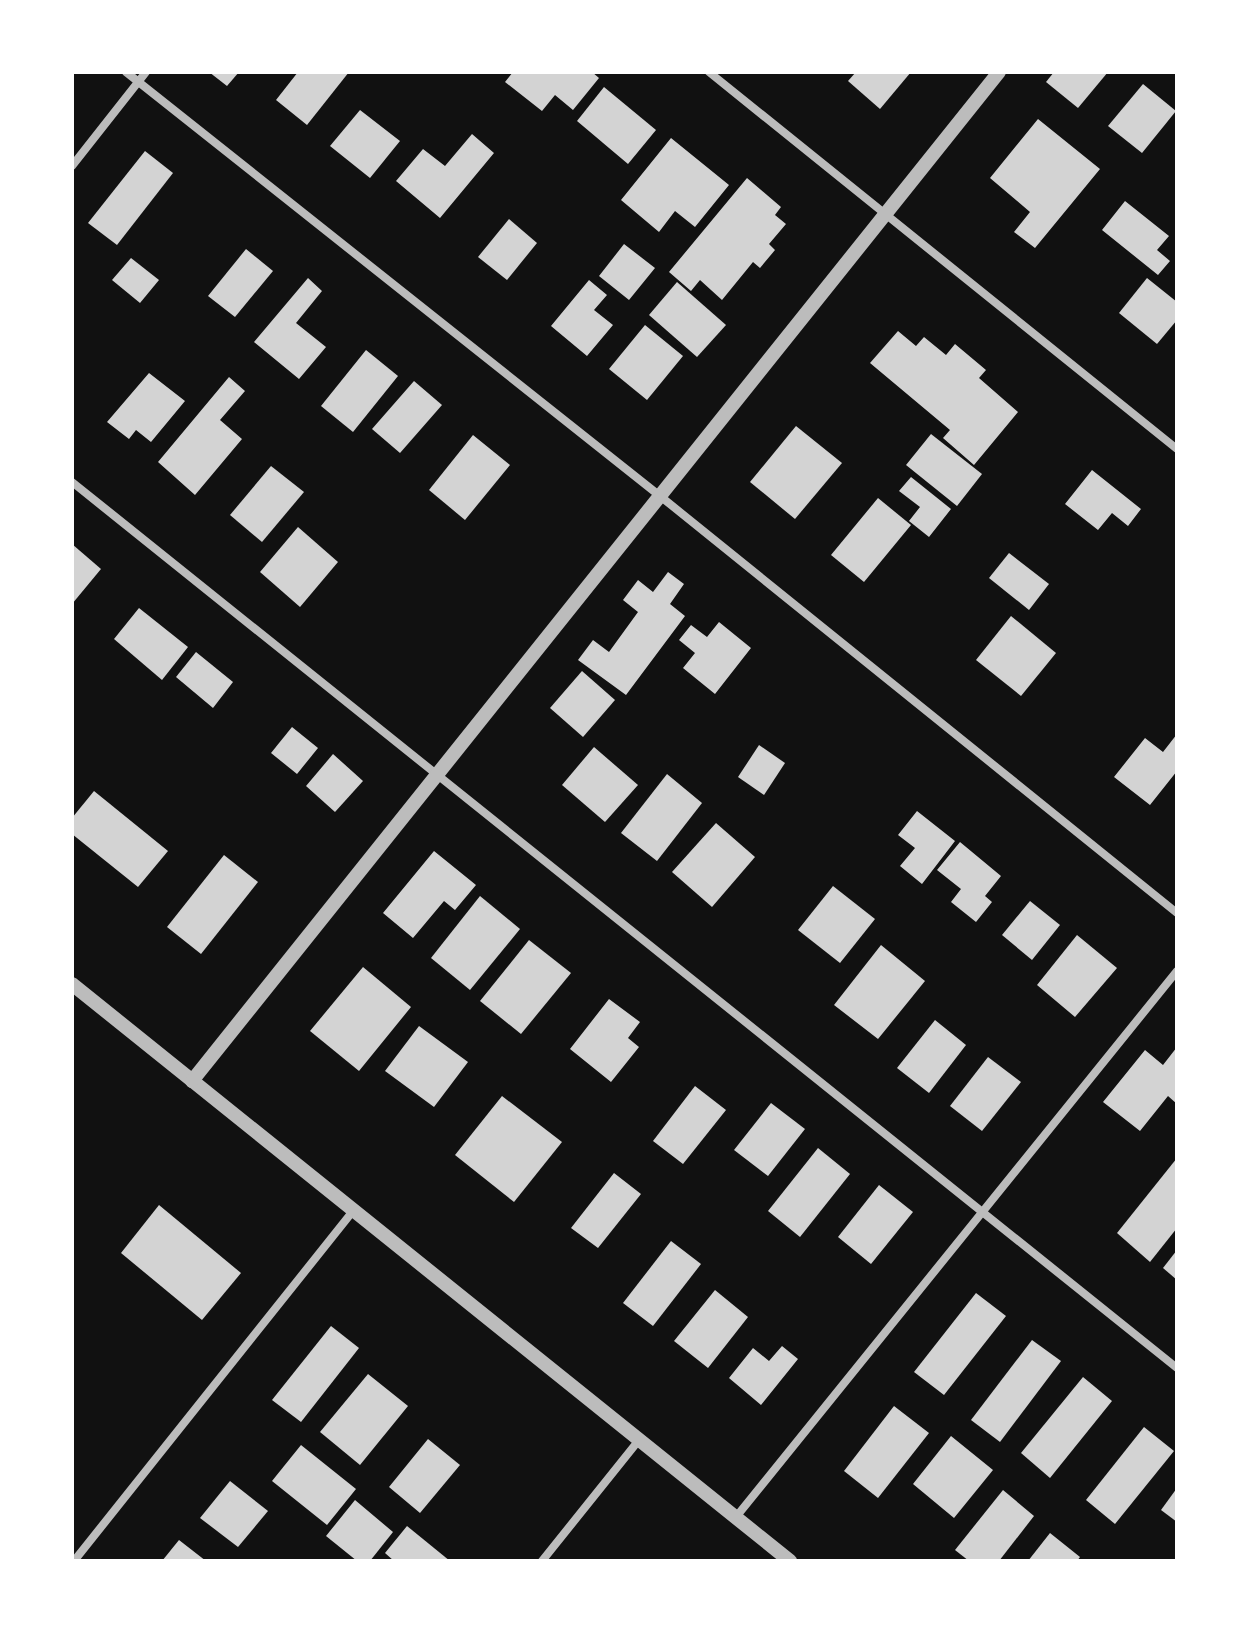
<svg xmlns="http://www.w3.org/2000/svg" width="1249" height="1633" viewBox="0 0 1249 1633" font-family="'Work Sans',sans-serif">
  <rect width="100%" height="100%" fill="#111"/>
  <!-- building -->
  <g fill="#d3d3d3">
    <polygon points="209,72 239,72 227,86"/>
    <polygon points="298,72 349,72 307,125 276,100"/>
    <polygon points="513,72 592,72 599,78 573,110 555,95 542,111 505,82"/>
    <polygon points="856,72 911,72 880,109 848,81"/>
    <polygon points="1054,72 1108,72 1078,108 1046,82"/>
    <polygon points="1143,84 1176,111 1142,153 1108,126"/>
    <polygon points="604,87 656,130 628,164 577,121"/>
    <polygon points="360,110 400,141 370,178 330,146"/>
    <polygon points="1038,119 1100,169 1035,248 1014,232 1030,212 990,178"/>
    <polygon points="472,134 494,153 440,218 396,181 423,149 445,166"/>
    <polygon points="671,138 729,185 695,227 675,211 659,232 621,200"/>
    <polygon points="145,151 173,173 117,245 88,223"/>
    <polygon points="747,178 781,207 775,215 786,224 769,244 775,250 760,268 753,262 722,300 700,280 691,291 669,272"/>
    <polygon points="1125,201 1169,236 1157,250 1170,261 1158,275 1102,230"/>
    <polygon points="509,219 537,243 507,280 478,257"/>
    <polygon points="624,244 655,268 629,300 599,276"/>
    <polygon points="246,249 273,271 235,317 208,296"/>
    <polygon points="131,258 159,280 140,303 112,280"/>
    <polygon points="308,278 322,291 296,323 326,347 299,379 254,342"/>
    <polygon points="1147,278 1177,302 1177,320 1157,344 1119,313"/>
    <polygon points="589,280 607,295 594,310 613,325 587,356 551,326"/>
    <polygon points="677,282 726,325 697,357 649,315"/>
    <polygon points="645,325 683,356 647,400 609,369"/>
    <polygon points="898,331 916,346 924,337 946,355 955,344 986,370 979,378 1018,412 974,465 943,438 950,430 870,363"/>
    <polygon points="366,350 398,376 353,432 321,406"/>
    <polygon points="149,373 185,401 151,442 136,430 129,439 107,422"/>
    <polygon points="229,377 245,391 220,420 242,439 195,495 158,462"/>
    <polygon points="414,381 442,405 400,453 372,429"/>
    <polygon points="796,426 842,463 795,519 750,482"/>
    <polygon points="931,434 982,474 957,506 906,465"/>
    <polygon points="473,435 510,465 465,520 429,490"/>
    <polygon points="271,466 304,492 262,542 230,515"/>
    <polygon points="1092,470 1141,509 1128,526 1112,513 1098,530 1065,504"/>
    <polygon points="911,477 951,509 929,537 909,521 920,507 899,491"/>
    <polygon points="878,498 911,525 864,582 831,555"/>
    <polygon points="298,527 338,562 300,607 260,572"/>
    <polygon points="72,544 101,569 72,604"/>
    <polygon points="1009,553 1049,584 1029,610 989,578"/>
    <polygon points="668,572 684,584 670,604 685,616 626,695 578,660 593,640 609,652 638,612 623,600 638,580 653,592"/>
    <polygon points="139,608 188,647 162,680 114,639"/>
    <polygon points="1011,616 1056,653 1021,696 976,660"/>
    <polygon points="719,622 751,648 715,694 683,668 695,653 679,640 691,625 707,637"/>
    <polygon points="196,652 233,682 213,708 176,677"/>
    <polygon points="582,671 615,700 583,737 550,708"/>
    <polygon points="292,727 318,748 297,774 271,753"/>
    <polygon points="1177,734 1177,771 1150,805 1114,777 1145,738 1163,752"/>
    <polygon points="759,745 785,763 764,795 738,777"/>
    <polygon points="594,747 638,785 605,822 562,785"/>
    <polygon points="333,754 363,781 335,812 306,786"/>
    <polygon points="667,774 702,803 657,861 621,833"/>
    <polygon points="94,791 168,851 138,887 72,834 72,818"/>
    <polygon points="917,811 955,841 922,884 900,866 915,848 898,835"/>
    <polygon points="716,823 755,857 712,907 672,872"/>
    <polygon points="960,842 1001,876 985,896 992,902 976,922 951,902 961,889 937,870"/>
    <polygon points="434,851 476,885 455,910 444,901 413,938 383,913"/>
    <polygon points="224,855 258,882 201,954 167,927"/>
    <polygon points="833,886 875,919 840,963 798,930"/>
    <polygon points="480,896 520,929 470,990 431,958"/>
    <polygon points="1030,901 1060,925 1032,960 1002,935"/>
    <polygon points="1077,935 1117,968 1075,1017 1037,985"/>
    <polygon points="529,940 571,973 521,1034 480,1001"/>
    <polygon points="881,945 925,981 878,1039 834,1005"/>
    <polygon points="363,967 411,1007 359,1071 310,1031"/>
    <polygon points="609,999 640,1022 628,1038 639,1047 611,1082 570,1049"/>
    <polygon points="935,1020 966,1045 929,1093 897,1068"/>
    <polygon points="419,1026 468,1062 434,1107 385,1071"/>
    <polygon points="1177,1047 1177,1104 1168,1096 1140,1131 1103,1102 1145,1050 1163,1065"/>
    <polygon points="988,1057 1021,1082 982,1131 950,1106"/>
    <polygon points="695,1086 726,1110 683,1164 653,1141"/>
    <polygon points="502,1096 562,1142 514,1202 455,1155"/>
    <polygon points="771,1103 805,1129 768,1176 734,1150"/>
    <polygon points="818,1148 850,1174 800,1237 768,1211"/>
    <polygon points="1177,1158 1177,1228 1150,1262 1117,1233"/>
    <polygon points="614,1173 641,1194 598,1248 571,1228"/>
    <polygon points="879,1185 913,1212 871,1264 838,1237"/>
    <polygon points="159,1205 241,1273 202,1320 121,1253"/>
    <polygon points="671,1241 701,1264 653,1326 623,1303"/>
    <polygon points="1177,1250 1177,1280 1163,1268"/>
    <polygon points="715,1290 748,1317 708,1368 674,1341"/>
    <polygon points="976,1293 1006,1316 944,1395 914,1372"/>
    <polygon points="331,1326 359,1348 301,1422 272,1400"/>
    <polygon points="1032,1340 1061,1361 1000,1442 971,1420"/>
    <polygon points="782,1346 798,1359 761,1405 729,1378 753,1348 769,1361"/>
    <polygon points="368,1374 408,1406 360,1465 320,1432"/>
    <polygon points="1083,1377 1112,1401 1050,1478 1021,1453"/>
    <polygon points="894,1406 929,1433 878,1498 844,1471"/>
    <polygon points="1144,1427 1174,1451 1115,1524 1086,1500"/>
    <polygon points="951,1436 993,1470 954,1518 913,1484"/>
    <polygon points="428,1439 460,1465 420,1513 389,1487"/>
    <polygon points="301,1445 356,1489 327,1525 272,1481"/>
    <polygon points="230,1481 268,1511 238,1547 200,1518"/>
    <polygon points="1177,1488 1177,1522 1161,1510"/>
    <polygon points="1003,1490 1034,1516 999,1561 969,1561 955,1550"/>
    <polygon points="355,1500 393,1532 370,1561 357,1561 326,1536"/>
    <polygon points="407,1526 450,1561 394,1561 385,1553"/>
    <polygon points="1050,1533 1080,1557 1077,1561 1028,1561"/>
    <polygon points="179,1540 206,1561 162,1561"/>
  </g>
  <g fill="none" stroke-linecap="round" stroke-linejoin="round">
    <!-- minor -->
    <g stroke="#bcbcbc" stroke-width="8">
      <polyline points="126,72 660,496 1177,913"/>
      <polyline points="709,72 1177,449"/>
      <polyline points="72,166 146,72"/>
      <polyline points="72,482 1177,1368"/>
      <polyline points="736,1517 1177,971"/>
      <polyline points="74,1561 353,1211"/>
      <polyline points="542,1561 639,1440"/>
    </g>
    <!-- tertiary -->
    <g stroke="#bcbcbc" stroke-width="14">
      <polyline points="72,984 790,1561"/>
      <polyline points="192,1081 999,72"/>
    </g>
  </g>
  <!-- border -->
  <rect width="1249" height="1633" fill="none" stroke="#ffffff" stroke-width="148"/>
</svg>
